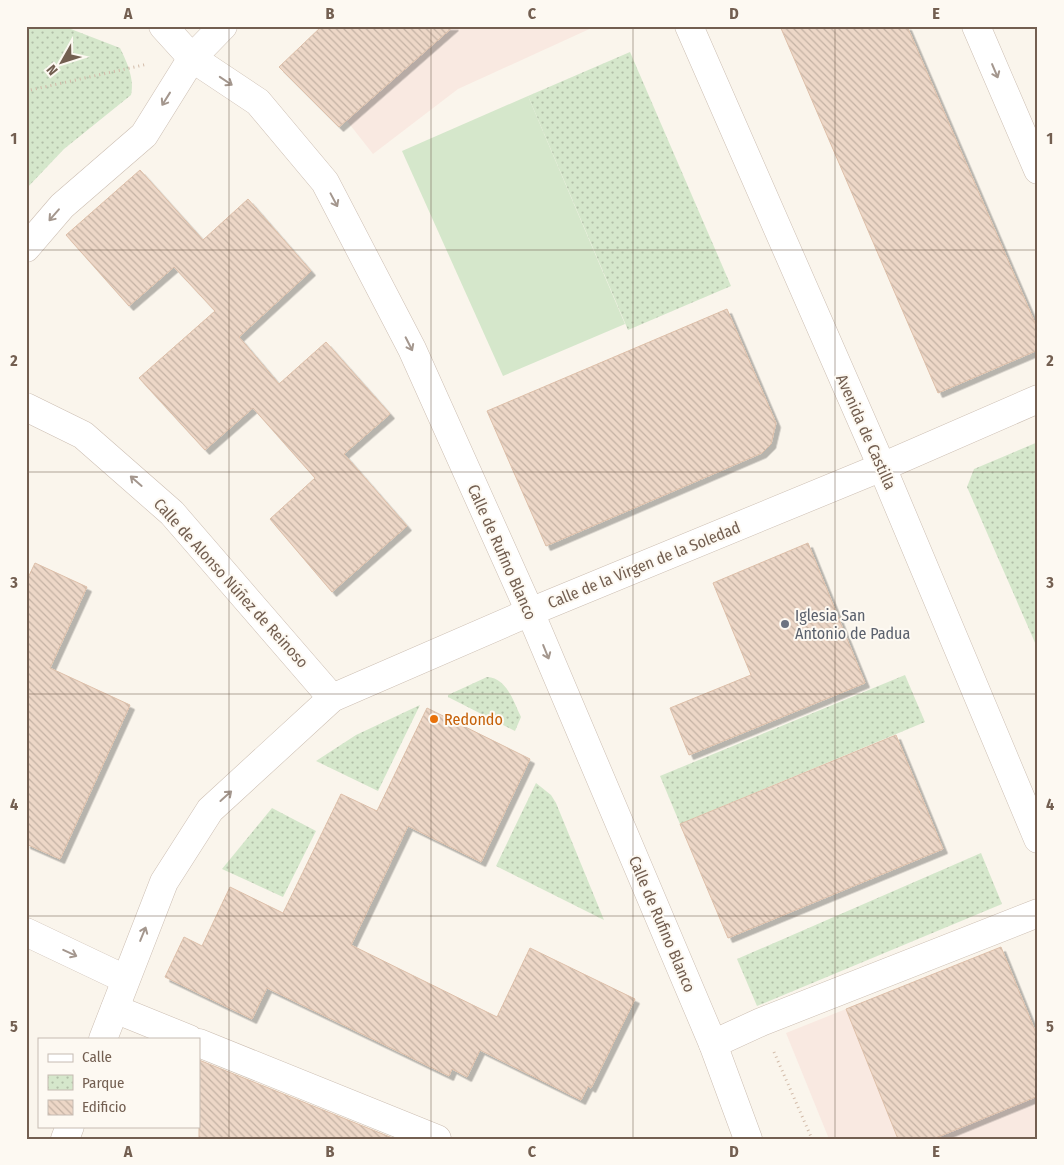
<svg xmlns="http://www.w3.org/2000/svg" width="1064" height="1165" viewBox="0 0 1064 1165" font-family="'Fira Sans Condensed',sans-serif">
  <defs>
    <pattern id="park-dots" width="8" height="8" patternUnits="userSpaceOnUse" patternTransform="scale(1.25)"><rect width="8" height="8" fill="#d5e7cb"/><path d="M2 2h.1M6 6h.1" fill="none" stroke="#b1bea7" stroke-width="1.8" stroke-linecap="round"/></pattern>
    <pattern id="building-back-hatch" width="6" height="6" patternUnits="userSpaceOnUse" patternTransform="scale(1.25)"><rect width="6" height="6" fill="#edd7c7"/><path d="M-1 5l2 2M0 0l6 6M5-1l2 2" fill="none" stroke="#c4b2a4"/></pattern>
    <filter id="shadow"><feDropShadow dx="4.5" dy="4.5" stdDeviation="0" flood-color="#0004"/></filter>
  </defs>
  <rect width="100%" height="100%" fill="#faf5ec"/>
  <!-- commercial -->
  <g fill="#f9e9e1">
    <polygon points="454,26 596,26 458,89 373,154 347,121"/>
    <polygon points="846,1009 898,1139 829,1139 786,1033"/>
    <polygon points="1038,1096 1038,1139 933,1139"/>
  </g>
  <!-- park -->
  <g fill="url(#park-dots)">
    <path d="M26,26h37l57,22c7,14 15,32 11,47l-67,54 -38,40z"/>
    <polygon points="630,52 731,286 628,330 528,96"/>
    <polygon points="1038,442 1038,644 1036,645 967,487 974,469"/>
    <polygon points="905,675 925,722 680,824 660,776"/>
    <path d="M487,677c20,1 26,24 34,40l-6,14 -67,-34v-2z"/>
    <polygon points="420,705 378,791 316,761 356,735"/>
    <polygon points="536,783 551,795 556,803 604,920 496,866"/>
    <polygon points="272,808 316,831 283,897 222,869"/>
    <polygon points="981,853 1002,904 757,1006 737,959"/>
  </g>
  <!-- pitch -->
  <polygon fill="#d5e7cb" points="528,96 625,324 503,376 402,151"/>
  <!-- building -->
  <g fill="url(#building-back-hatch)" stroke="#ddbfa9" filter="url(#shadow)">
    <polygon points="322,26 454,26 339,127 279,67"/>
    <polygon points="780,26 907,26 1038,330 1038,350 938,393"/>
    <polygon points="140,170 203,240 248,199 311,271 239,337 279,384 326,342 390,414 344,454 407,526 332,592 270,519 315,478 253,408 205,450 139,378 215,311 174,267 129,306 66,235"/>
    <polygon points="727,309 776,423 771,444 762,453 546,546 487,411"/>
    <polygon points="808,543 865,683 689,755 670,708 751,675 713,583"/>
    <polygon points="35,563 87,587 50,668 130,705 60,859 26,844 26,582"/>
    <polygon points="427,708 530,759 481,862 408,826 351,945 497,1017 530,948 635,999 591,1088 588,1086 581,1100 480,1050 467,1077 452,1069 449,1076 267,988 252,1019 165,977 184,937 202,946 230,887 283,913 341,794 377,811"/>
    <polygon points="896,735 943,849 728,938 680,824"/>
    <polygon points="1001,947 1038,1038 1038,1096 933,1139 898,1139 846,1009"/>
    <polygon points="199,1060 395,1139 199,1139"/>
  </g>
  <g fill="none" stroke-linecap="round" stroke-linejoin="round">
    <!-- minor casing -->
    <g stroke="#ccbeb2" stroke-width="29">
      <g id="minor">
        <polyline points="163,26 192,58 258,102 325,182 412,349 530,612 713,1044 748,1139"/>
        <polyline points="689,26 882,467 1038,839"/>
        <polyline points="976,26 1038,170"/>
        <polyline points="26,248 62,206 144,135 192,58 223,26"/>
        <polyline points="26,407 83,435 172,513 332,698"/>
        <polyline points="26,932 125,979"/>
        <polyline points="115,1009 189,1039"/>
        <polyline points="103,1039 164,882 210,810 332,698 530,612 882,467 1038,399"/>
        <polyline points="199,1043 437,1139"/>
        <polyline points="713,1044 761,1022 1038,913"/>
        <polyline points="65,1139 70,1126"/>
      </g>
    </g>
    <!-- path -->
    <g stroke="#d2bba9" stroke-width="3" stroke-dasharray="1 4" stroke-linecap="butt">
      <polyline points="26,91 148,64"/>
      <polyline points="774,1052 812,1139"/>
    </g>
    <!-- minor -->
    <use href="#minor" stroke="#fff" stroke-width="28"/>
  </g>
  <!-- one-way arrows -->
  <defs><path id="oneway-shaft" d="M-6 0H5M1.5-3L5.5 0L1.5 3" fill="none" stroke-width="1.6" stroke-linecap="round" stroke-linejoin="round" transform="scale(1.25)"/></defs>
  <g stroke="#a4978e">
    <use href="#oneway-shaft" transform="translate(995 71) rotate(67)"/>
    <use href="#oneway-shaft" transform="translate(226 81) rotate(34)"/>
    <use href="#oneway-shaft" transform="translate(166 99) rotate(122)"/>
    <use href="#oneway-shaft" transform="translate(334 200) rotate(62)"/>
    <use href="#oneway-shaft" transform="translate(54 215) rotate(131)"/>
    <use href="#oneway-shaft" transform="translate(409 344) rotate(63)"/>
    <use href="#oneway-shaft" transform="translate(136 481) rotate(-139)"/>
    <use href="#oneway-shaft" transform="translate(546 652) rotate(68)"/>
    <use href="#oneway-shaft" transform="translate(226 796) rotate(-42)"/>
    <use href="#oneway-shaft" transform="translate(143 934) rotate(-68)"/>
    <use href="#oneway-shaft" transform="translate(70 953) rotate(25)"/>
  </g>
  <!-- grid -->
  <path fill="none" stroke="#735f51" stroke-width="1" stroke-opacity="0.55" d="M229,26v1113M431,26v1113M633,26v1113M835,26v1113M26,250h1012M26,472h1012M26,694h1012M26,916h1012"/>
  <!-- markers -->
  <circle fill="#6b7280" stroke="#fdf9f2" stroke-width="2" cx="785" cy="624" r="5"/>
  <circle fill="#e8710a" stroke="#fdf9f2" stroke-width="2" cx="434" cy="719" r="5"/>
  <g text-anchor="middle" dominant-baseline="central" stroke-width="4" stroke-linejoin="round" paint-order="stroke">
    <!-- street labels -->
    <g font-size="16" fill="#735f51" stroke="#fdf9f2">
      <text transform="translate(866 432) rotate(66)">Avenida de Castilla</text>
      <text transform="translate(502 552) rotate(66)">Calle de Rufino Blanco</text>
      <text transform="translate(644 565) rotate(-22)">Calle de la Virgen de la Soledad</text>
      <text transform="translate(231 583) rotate(48)">Calle de Alonso Núñez de Reinoso</text>
      <text transform="translate(662 924) rotate(67)">Calle de Rufino Blanco</text>
    </g>
    <!-- worship labels -->
    <g font-size="16" fill="#5b616d" stroke="#fdf9f2" text-anchor="start">
      <text x="795" y="615">Iglesia San<tspan x="795" dy="18">Antonio de Padua</tspan></text>
    </g>
    <!-- food labels -->
    <g font-size="16" fill="#c56008" stroke="#fdf9f2" text-anchor="start">
      <text x="444" y="719">Redondo</text>
    </g>
  </g>
  <!-- border -->
  <rect width="1064" height="1165" fill="none" stroke="#fdf9f2" stroke-width="55"/>
  <!-- legend -->
  <rect x="38" y="1038" width="162" height="90" fill="#fdf9f2" stroke="#c6bbb2"/>
  <rect x="48" y="1054" width="25" height="8" fill="#ffffff" stroke="#c6bbb2"/>
  <text x="82" y="1062" font-size="15" fill="#735f51">Calle</text>
  <rect x="48" y="1075" width="25" height="15" fill="url(#park-dots)" stroke="#c6bbb2"/>
  <text x="82" y="1088" font-size="15" fill="#735f51">Parque</text>
  <rect x="48" y="1100" width="25" height="15" fill="url(#building-back-hatch)" stroke="#c6bbb2"/>
  <text x="82" y="1112" font-size="15" fill="#735f51">Edificio</text>
  <!-- north arrow -->
  <g transform="translate(62 62) rotate(231)" stroke="#fdf9f2" stroke-width="4" paint-order="stroke">
  <path d="M0-4L9 19L0 12L-9 19Z" fill="#735f51"/>
  <text y="-8" font-size="14" font-weight="bold" text-anchor="middle" fill="#735f51">N</text>
  </g>
  <rect x="28" y="28" width="1008" height="1110" fill="none" stroke="#735f51" stroke-width="2"/>
  <g font-size="16" text-anchor="middle" font-weight="bold" fill="#735f51">
    <text x="128" y="19">A</text>
    <text x="330" y="19">B</text>
    <text x="532" y="19">C</text>
    <text x="734" y="19">D</text>
    <text x="936" y="19">E</text>
    <text x="14" y="144">1</text>
    <text x="1050" y="144">1</text>
    <text x="14" y="366">2</text>
    <text x="1050" y="366">2</text>
    <text x="14" y="588">3</text>
    <text x="1050" y="588">3</text>
    <text x="14" y="810">4</text>
    <text x="1050" y="810">4</text>
    <text x="14" y="1032">5</text>
    <text x="1050" y="1032">5</text>
    <text x="128" y="1157">A</text>
    <text x="330" y="1157">B</text>
    <text x="532" y="1157">C</text>
    <text x="734" y="1157">D</text>
    <text x="936" y="1157">E</text>
  </g>
</svg>
